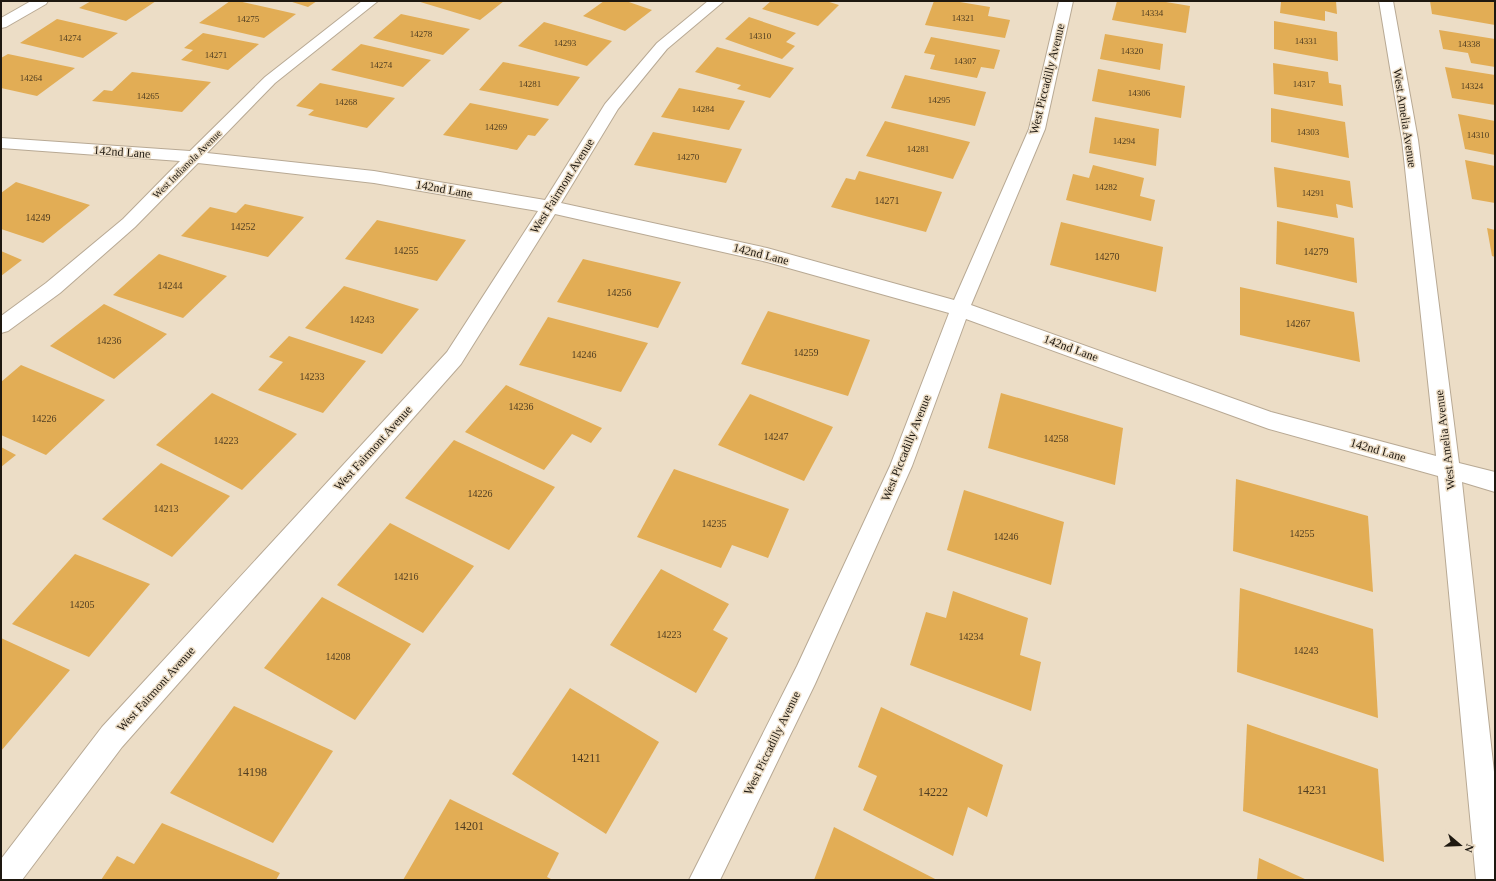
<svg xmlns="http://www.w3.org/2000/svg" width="1496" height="881" viewBox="0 0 1496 881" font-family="'Times New Roman',serif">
  <rect width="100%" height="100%" fill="#ecddc6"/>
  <!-- building -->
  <g fill="#e2ad55">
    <polygon points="91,1 156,1 126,21 79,8"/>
    <polygon points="230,1 238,1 296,14 264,38 199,23"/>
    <polygon points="289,1 317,1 308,7"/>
    <polygon points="417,1 504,1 480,20"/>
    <polygon points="604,1 626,1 652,10 625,31 583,16"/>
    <polygon points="771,1 826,1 839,5 818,26 762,9"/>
    <polygon points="934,1 954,1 990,7 988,16 1010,20 1005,38 925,25"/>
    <polygon points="1117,1 1160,1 1190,6 1186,33 1112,20"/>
    <polygon points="1277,1 1336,1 1337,14 1325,11 1325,21 1280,13 1281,2"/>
    <polygon points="1430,1 1495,1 1495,25 1432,14"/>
    <polygon points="401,14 470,29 443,55 373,38"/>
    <polygon points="749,17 796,33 786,42 795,46 782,59 725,39"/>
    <polygon points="57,19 118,33 83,58 20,43"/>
    <polygon points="1274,21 1337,32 1338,61 1274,49"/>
    <polygon points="544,22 612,41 587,66 518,46"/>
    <polygon points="1439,30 1495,39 1495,67 1471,63 1468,53 1443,49"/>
    <polygon points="203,33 259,44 228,70 181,60 193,50 184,48"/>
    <polygon points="1105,34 1163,44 1160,70 1100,59"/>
    <polygon points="931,37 1000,50 994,69 981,67 977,78 930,69 935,55 924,53"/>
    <polygon points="361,44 431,60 403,87 331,70"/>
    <polygon points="717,47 794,68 770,98 737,89 741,85 695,72"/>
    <polygon points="8,54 75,68 37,96 1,88 1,58"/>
    <polygon points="503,62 580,77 558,106 479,90"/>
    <polygon points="1273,63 1328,72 1329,83 1341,85 1343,106 1274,94"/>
    <polygon points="1445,67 1495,75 1495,105 1452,98"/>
    <polygon points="1098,69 1185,86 1181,118 1092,101"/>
    <polygon points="132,72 211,82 182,112 92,101 104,90 112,91"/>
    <polygon points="905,75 986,92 975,126 891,108"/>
    <polygon points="320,83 395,98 367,128 308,115 314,110 296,106"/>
    <polygon points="679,88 745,101 729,130 661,117"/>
    <polygon points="470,103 549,119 535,136 528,135 517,150 443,135"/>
    <polygon points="1271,108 1345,122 1349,158 1271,142"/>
    <polygon points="1458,114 1495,121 1495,155 1465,149"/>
    <polygon points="1095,117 1159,129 1156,166 1089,153"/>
    <polygon points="885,121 970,142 953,179 866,156"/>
    <polygon points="653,132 742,149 726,183 634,165"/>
    <polygon points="1465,160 1495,166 1495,203 1472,199"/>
    <polygon points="1093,165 1144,178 1140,196 1155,200 1151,221 1066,200 1073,174 1089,178"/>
    <polygon points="1274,167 1350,181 1353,208 1336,204 1338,218 1277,207"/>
    <polygon points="859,171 942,192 926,232 831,207 846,178 855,180"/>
    <polygon points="16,182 90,205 43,243 1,229 1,193"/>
    <polygon points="245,204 304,217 268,257 181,236 210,207 236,213"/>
    <polygon points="377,220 466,240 437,281 345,259"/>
    <polygon points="1277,221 1354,238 1357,283 1276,264"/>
    <polygon points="1061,222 1163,247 1156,292 1050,265"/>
    <polygon points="1487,228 1495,230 1495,257 1492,256"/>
    <polygon points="1,251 22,260 1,276"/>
    <polygon points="159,254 227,276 183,318 113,295"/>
    <polygon points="583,259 681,282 658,328 557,302"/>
    <polygon points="344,286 419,309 382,354 305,328"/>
    <polygon points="1240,287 1354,312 1360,362 1240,335"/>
    <polygon points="104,304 167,334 114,379 50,346"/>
    <polygon points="768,311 870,340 848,396 741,364"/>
    <polygon points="548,317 648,343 621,392 519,365"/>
    <polygon points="289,336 366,361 323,413 258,390 283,362 269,357"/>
    <polygon points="21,365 105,400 46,455 1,435 1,382"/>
    <polygon points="506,385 602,428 591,443 572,434 544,470 465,432"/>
    <polygon points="212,393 297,434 242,490 156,445"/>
    <polygon points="1001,393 1123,428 1115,485 988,448"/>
    <polygon points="750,394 833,427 804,481 718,445"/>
    <polygon points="454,440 555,487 509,550 405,498"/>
    <polygon points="1,447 16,455 1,467"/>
    <polygon points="161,463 230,496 172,557 102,519"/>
    <polygon points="674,469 789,509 768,558 732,545 721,568 637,537"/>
    <polygon points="1236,479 1368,516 1373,592 1233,551"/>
    <polygon points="964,490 1064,522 1051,585 947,550"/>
    <polygon points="390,523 474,566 423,633 337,585"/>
    <polygon points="75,554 150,584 89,657 12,624"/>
    <polygon points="661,569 729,604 713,630 728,638 696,693 610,645"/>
    <polygon points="1240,588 1373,629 1378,718 1237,672"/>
    <polygon points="953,591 1028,618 1020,655 1041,662 1031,711 910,665 926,612 946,618"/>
    <polygon points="322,597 411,644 355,720 264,668"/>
    <polygon points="1,638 70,670 1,751"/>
    <polygon points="570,688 659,742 606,834 512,774"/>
    <polygon points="234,706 333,751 273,843 170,793"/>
    <polygon points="881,707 1003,765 987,817 968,807 953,856 863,810 877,776 858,767"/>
    <polygon points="1247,724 1378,769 1384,862 1243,811"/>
    <polygon points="450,799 559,853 547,877 553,880 403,880"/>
    <polygon points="162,823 280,873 276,880 101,880 117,856 134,864"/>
    <polygon points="834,827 937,880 814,880"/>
    <polygon points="1259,858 1307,880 1257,880"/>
  </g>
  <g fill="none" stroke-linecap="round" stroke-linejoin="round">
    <!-- minor casing -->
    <g stroke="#b8a994" stroke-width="2">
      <g id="minor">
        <polygon points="31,1 48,1 46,4 6,27 1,28 1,18"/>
        <polygon points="362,1 378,1 275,83 207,153 374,171 545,200 605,104 657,43 708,1 724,1 667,49 618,109 561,203 767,248 954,300 1029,129 1059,1 1073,1 1045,129 971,305 1271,412 1436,456 1402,140 1379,1 1393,1 1418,140 1459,463 1495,472 1495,492 1462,482 1495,781 1495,880 1476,880 1438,476 1269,429 966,319 912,466 815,684 720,880 689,880 797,666 890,466 949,313 767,262 555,214 461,364 122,747 22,880 1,880 1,859 102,727 447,352 538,211 374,183 198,163 135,227 60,293 8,331 1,333 1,316 46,283 123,219 180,161 1,148 1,138 190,151 265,77"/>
      </g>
    </g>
    <!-- minor -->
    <use href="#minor" fill="#fff" fill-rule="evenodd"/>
  </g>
  <g text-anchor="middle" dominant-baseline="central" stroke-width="3" stroke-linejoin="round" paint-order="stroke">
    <!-- far-number labels -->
    <g font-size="9" fill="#4f3d21">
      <text x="1152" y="13">14334</text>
      <text x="963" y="18">14321</text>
      <text x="248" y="19">14275</text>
      <text x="421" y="34">14278</text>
      <text x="760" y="36">14310</text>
      <text x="70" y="38">14274</text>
      <text x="1306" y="41">14331</text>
      <text x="565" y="43">14293</text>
      <text x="1469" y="44">14338</text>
      <text x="1132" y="51">14320</text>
      <text x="216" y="55">14271</text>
      <text x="965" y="61">14307</text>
      <text x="381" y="65">14274</text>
      <text x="31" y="78">14264</text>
      <text x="530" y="84">14281</text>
      <text x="1304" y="84">14317</text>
      <text x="1472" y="86">14324</text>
      <text x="1139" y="93">14306</text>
      <text x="148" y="96">14265</text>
      <text x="939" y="100">14295</text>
      <text x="346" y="102">14268</text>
      <text x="703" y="109">14284</text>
      <text x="496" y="127">14269</text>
      <text x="1308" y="132">14303</text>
      <text x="1478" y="135">14310</text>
      <text x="1124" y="141">14294</text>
      <text x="918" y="149">14281</text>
      <text x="688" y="157">14270</text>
      <text x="1106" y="187">14282</text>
      <text x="1313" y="193">14291</text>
    </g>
    <!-- far-street labels -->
    <g font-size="10" fill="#1e1810" stroke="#ecddc6">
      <text transform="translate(187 164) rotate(-45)">West Indianola Avenue</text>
    </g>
    <!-- number labels -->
    <g font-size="10" fill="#4f3d21">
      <text x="887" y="200">14271</text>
      <text x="38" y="217">14249</text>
      <text x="243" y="226">14252</text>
      <text x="406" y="250">14255</text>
      <text x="1316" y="251">14279</text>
      <text x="1107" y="256">14270</text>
      <text x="170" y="285">14244</text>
      <text x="619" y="292">14256</text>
      <text x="362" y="319">14243</text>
      <text x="1298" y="323">14267</text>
      <text x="109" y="340">14236</text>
      <text x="806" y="352">14259</text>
      <text x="584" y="354">14246</text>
      <text x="312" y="376">14233</text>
      <text x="521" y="406">14236</text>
      <text x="44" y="418">14226</text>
      <text x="776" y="436">14247</text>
      <text x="1056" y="438">14258</text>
      <text x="226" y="440">14223</text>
      <text x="480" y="493">14226</text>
      <text x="166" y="508">14213</text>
      <text x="714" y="523">14235</text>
      <text x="1302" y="533">14255</text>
      <text x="1006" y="536">14246</text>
      <text x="406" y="576">14216</text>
      <text x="82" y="604">14205</text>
      <text x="669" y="634">14223</text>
      <text x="971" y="636">14234</text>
      <text x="1306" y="650">14243</text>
      <text x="338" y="656">14208</text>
    </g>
    <!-- street labels -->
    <g font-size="12" fill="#1e1810" stroke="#ecddc6">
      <text transform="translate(1047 79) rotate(-76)">West Piccadilly Avenue</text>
      <text transform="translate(1405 118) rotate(81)">West Amelia Avenue</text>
      <text transform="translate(122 152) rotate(4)">142nd Lane</text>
      <text transform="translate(562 186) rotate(-58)">West Fairmont Avenue</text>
      <text transform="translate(444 189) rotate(10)">142nd Lane</text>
      <text transform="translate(761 254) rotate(14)">142nd Lane</text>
      <text transform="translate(1071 348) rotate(20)">142nd Lane</text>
      <text transform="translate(1445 440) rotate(-97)">West Amelia Avenue</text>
      <text transform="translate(373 448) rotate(-48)">West Fairmont Avenue</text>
      <text transform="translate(906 448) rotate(-68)">West Piccadilly Avenue</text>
      <text transform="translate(1378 450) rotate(16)">142nd Lane</text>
      <text transform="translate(156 689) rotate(-48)">West Fairmont Avenue</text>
      <text transform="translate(772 743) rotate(-64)">West Piccadilly Avenue</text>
    </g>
    <!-- near-number labels -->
    <g font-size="12" fill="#4f3d21">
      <text x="586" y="758">14211</text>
      <text x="252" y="772">14198</text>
      <text x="1312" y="790">14231</text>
      <text x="933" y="792">14222</text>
      <text x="469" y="826">14201</text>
    </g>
  </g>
  <!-- border -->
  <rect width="1496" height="881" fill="none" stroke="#1e1810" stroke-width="4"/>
  <!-- north arrow -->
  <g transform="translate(1460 845) rotate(109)" stroke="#ecddc6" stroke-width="3" paint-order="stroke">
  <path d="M0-3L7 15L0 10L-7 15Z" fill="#1e1810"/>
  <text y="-6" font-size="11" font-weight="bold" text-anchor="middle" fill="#1e1810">N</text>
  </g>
</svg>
